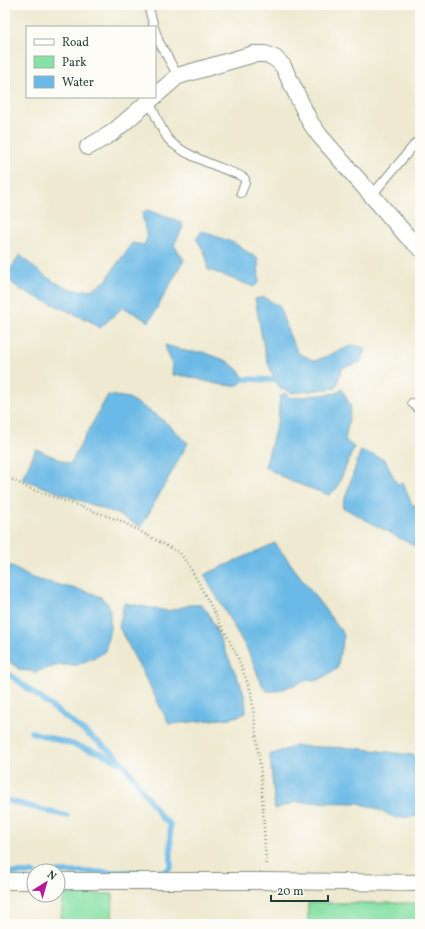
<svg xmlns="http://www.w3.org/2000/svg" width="425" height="929" viewBox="0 0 425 929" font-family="Vollkorn,serif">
  <rect width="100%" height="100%" fill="#fdfcf7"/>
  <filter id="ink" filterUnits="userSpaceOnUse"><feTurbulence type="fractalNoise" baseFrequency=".025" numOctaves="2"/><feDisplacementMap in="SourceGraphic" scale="8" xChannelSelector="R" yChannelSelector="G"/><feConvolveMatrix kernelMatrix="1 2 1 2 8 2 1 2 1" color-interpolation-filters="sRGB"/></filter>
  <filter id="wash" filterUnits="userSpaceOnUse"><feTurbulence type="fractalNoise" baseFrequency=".012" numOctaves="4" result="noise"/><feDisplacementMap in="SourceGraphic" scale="16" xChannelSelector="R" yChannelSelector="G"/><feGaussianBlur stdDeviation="0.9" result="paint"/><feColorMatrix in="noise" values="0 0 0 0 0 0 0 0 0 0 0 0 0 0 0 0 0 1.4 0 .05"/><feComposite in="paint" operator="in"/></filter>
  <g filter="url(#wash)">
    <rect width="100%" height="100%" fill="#eee9d0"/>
    <!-- green -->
    <g fill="#88e1a6" stroke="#548f6d">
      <polygon points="64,894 113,894 112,924 60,924"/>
      <rect x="308" y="903" width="112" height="21"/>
    </g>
    <!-- water -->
    <g fill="#6bb9e6" stroke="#457b8d">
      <path d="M147,210l34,12 2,5 -9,18 10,15 -35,62 -26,-15 -23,21 -8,-6 -71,-32 -16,-13 15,-22c19,18 57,50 83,28 4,-2 7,-8 9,-12 7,-9 13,-19 20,-28l12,2 3,-6 -5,-26z"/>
      <path d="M202,231l32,12 24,16 1,23 -5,5 -47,-18c2,-12 -4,-20 -11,-30z"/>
      <path d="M264,297l15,9 9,26 10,21 17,8 38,-16 12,3 -4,14 -19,6 -6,20 -44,5 -8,-4h-3c-18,-25 -20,-61 -26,-90z"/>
      <path d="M165,345l25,7h13l24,9 11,9 7,9 -5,5 -6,2 -17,-2 -31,-8 -14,-1c2,-12 -4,-19 -7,-30z"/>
      <polygon points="342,389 351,407 345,440 354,447 337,488 329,495 290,481 265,467 278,419 280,396 285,393 290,398 337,393"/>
      <polygon points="108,395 129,398 162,419 188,443 141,527 117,514 22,479 36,449 70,464"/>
      <polygon points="361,450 385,460 397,484 403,483 412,505 420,505 420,549 342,507"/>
      <polygon points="275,543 344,635 337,669 318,680 308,680 277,691 267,691 263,687 247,649 204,575"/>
      <polygon points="5,563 32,578 92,593 101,597 108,604 110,611 110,628 105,651 100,655 77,665 59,665 36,672 20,670 5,658"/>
      <polygon points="124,603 168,611 190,605 201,605 208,612 242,688 245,697 246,713 232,718 169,724 119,627"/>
      <polygon points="295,746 355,748 420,756 420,816 396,818 375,808 359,803 296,802 275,809 270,755"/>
    </g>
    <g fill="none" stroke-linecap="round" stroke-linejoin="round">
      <!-- stream -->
      <g stroke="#6bb9e6" stroke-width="5.5">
        <polyline points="245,379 275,380"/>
        <polyline points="5,671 114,754 125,765 161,817 170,824 171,866 165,872 58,872"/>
        <polyline points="31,732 101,753 121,763"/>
        <polyline points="5,800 67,816"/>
        <polyline points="5,873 34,873"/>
      </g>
    </g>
  </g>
  <g filter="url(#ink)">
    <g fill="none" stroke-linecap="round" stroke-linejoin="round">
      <!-- lane casing -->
      <g stroke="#869382" stroke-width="10">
        <g id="lane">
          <polyline points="148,5 154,27"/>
          <polyline points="155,30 159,42 178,76"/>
          <path d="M149,101c6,12 11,28 20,39 15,16 51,27 72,36l4,3v4l-4,10"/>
          <polyline points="372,195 420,138"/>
          <polyline points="412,403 420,410"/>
        </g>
      </g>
      <!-- street casing -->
      <g stroke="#869382" stroke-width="18">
        <g id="street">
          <polyline points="155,96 178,76 254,54 265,54 275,58 283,66 310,122 320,136 407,236 420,248"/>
          <polyline points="88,147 112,133 154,97"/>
          <polyline points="5,881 34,881"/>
          <polyline points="58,881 267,881 420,883"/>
        </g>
      </g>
      <!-- path -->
      <polyline stroke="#869382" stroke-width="2.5" stroke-dasharray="1 3" stroke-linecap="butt" points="5,476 28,488 121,521 180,553 190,567 236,653 251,692 261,774 266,864"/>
      <!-- lane -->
      <use href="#lane" stroke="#fff" stroke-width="8"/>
      <!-- street -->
      <use href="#street" stroke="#fff" stroke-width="16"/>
    </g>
  </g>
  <!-- margin -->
  <rect width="425" height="929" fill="none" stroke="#fdfcf7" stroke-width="20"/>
  <!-- legend -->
  <rect x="26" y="26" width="130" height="72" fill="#fdfcf7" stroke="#a4b0a9"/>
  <rect x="34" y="39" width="20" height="6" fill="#ffffff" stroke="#a4b0a9"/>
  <text x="62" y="46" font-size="12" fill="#1f3d34">Road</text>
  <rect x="34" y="56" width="20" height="12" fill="#88e1a6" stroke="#a4b0a9"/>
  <text x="62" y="66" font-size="12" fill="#1f3d34">Park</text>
  <rect x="34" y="76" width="20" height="12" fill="#6bb9e6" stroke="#a4b0a9"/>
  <text x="62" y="86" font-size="12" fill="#1f3d34">Water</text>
  <!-- north arrow -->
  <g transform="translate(46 883) rotate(37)"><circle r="19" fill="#fdfcf7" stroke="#a4b0a9"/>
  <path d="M0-3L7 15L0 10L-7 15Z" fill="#b5179e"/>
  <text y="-6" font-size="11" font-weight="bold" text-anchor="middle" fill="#1f3d34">N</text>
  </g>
  <!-- scale -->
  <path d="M271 895v6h57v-6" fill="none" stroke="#1f3d34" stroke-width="2"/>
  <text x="277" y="895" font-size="12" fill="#1f3d34" stroke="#fdfcf7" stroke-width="3" paint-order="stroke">20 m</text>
</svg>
